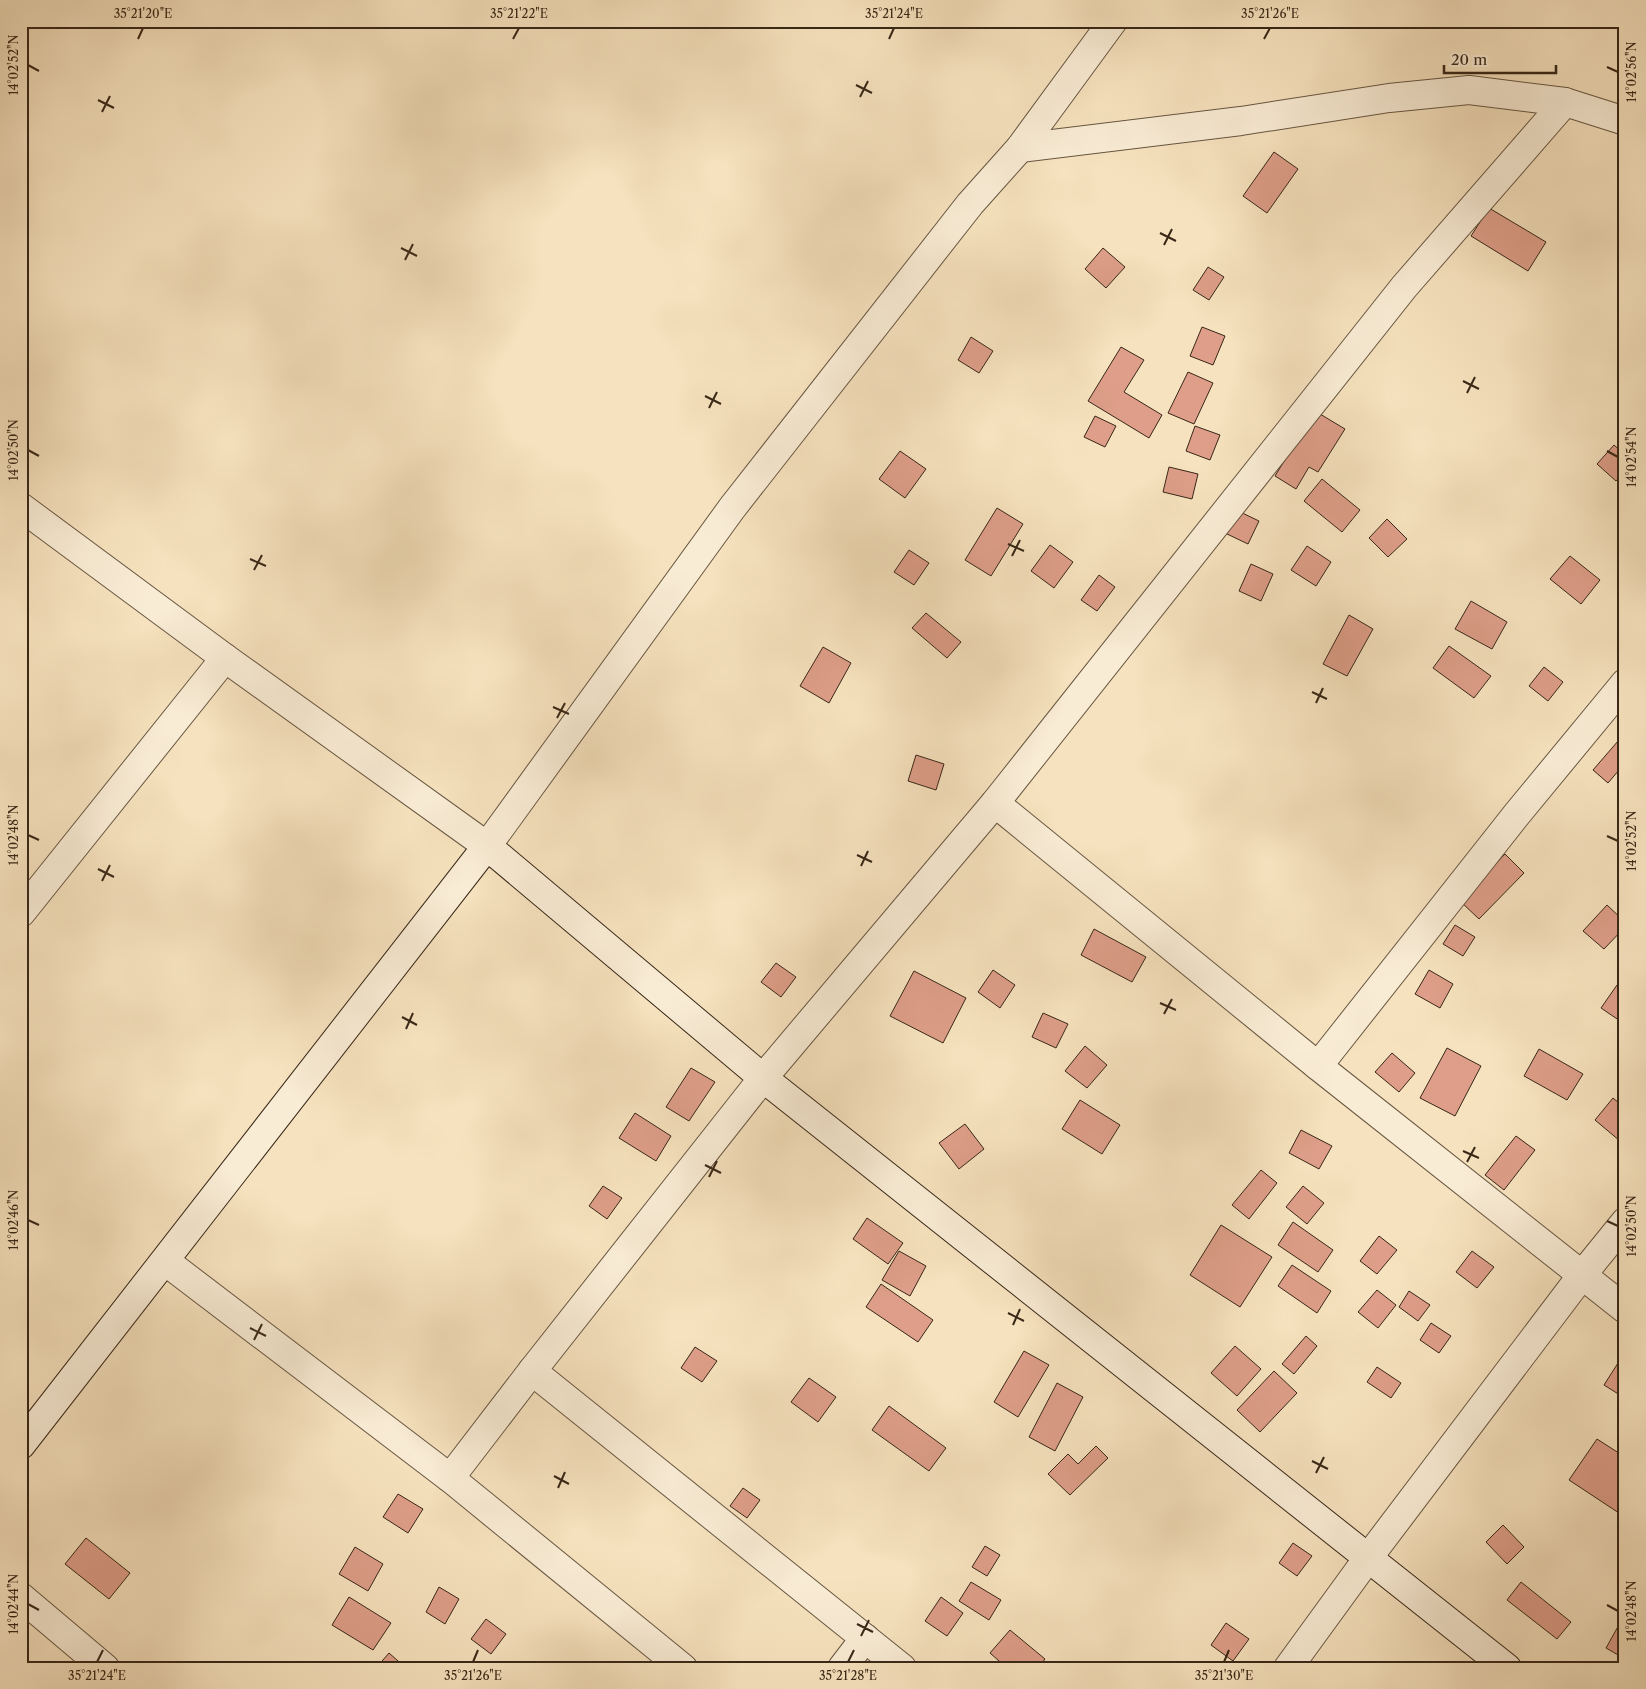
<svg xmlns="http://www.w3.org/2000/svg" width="1646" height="1689" viewBox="0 0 1646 1689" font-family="'Libre Caslon Text',serif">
  <rect width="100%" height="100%" fill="#f6e2be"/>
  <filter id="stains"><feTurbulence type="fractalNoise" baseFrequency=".004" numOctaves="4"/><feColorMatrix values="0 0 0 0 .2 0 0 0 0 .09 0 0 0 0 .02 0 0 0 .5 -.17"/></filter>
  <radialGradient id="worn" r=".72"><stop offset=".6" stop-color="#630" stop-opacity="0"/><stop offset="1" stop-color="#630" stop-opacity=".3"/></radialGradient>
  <!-- building -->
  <g fill="#de9e89" stroke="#382717">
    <polygon points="1274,152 1298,169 1267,213 1243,196"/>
    <polygon points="1489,208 1546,242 1528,271 1471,236"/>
    <polygon points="1103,248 1125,267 1106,288 1085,269"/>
    <polygon points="1208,267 1224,277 1209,300 1193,290"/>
    <polygon points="1202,327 1225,336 1213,365 1190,356"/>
    <polygon points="971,337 993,351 979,373 958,360"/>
    <polygon points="1121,347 1144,360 1124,392 1162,415 1149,438 1088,401"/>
    <polygon points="1188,372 1213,383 1194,424 1168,413"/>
    <polygon points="1315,411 1345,429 1318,472 1309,467 1296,489 1275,476"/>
    <polygon points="1095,416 1116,426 1105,447 1084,437"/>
    <polygon points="1195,426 1220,435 1210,460 1186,451"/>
    <polygon points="1614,445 1625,455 1625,471 1616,481 1597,464"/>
    <polygon points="900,451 926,469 905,498 879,479"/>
    <polygon points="1169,467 1198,474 1192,499 1163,492"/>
    <polygon points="1322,479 1360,510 1342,532 1304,501"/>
    <polygon points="997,508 1023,524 991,576 965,560"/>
    <polygon points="1236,510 1259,521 1248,544 1225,533"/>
    <polygon points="1387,519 1407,539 1388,557 1369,538"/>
    <polygon points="1050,545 1073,562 1054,588 1031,571"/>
    <polygon points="1307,546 1331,562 1316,586 1291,570"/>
    <polygon points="909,550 929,563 914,585 894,572"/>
    <polygon points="1570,556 1600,580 1581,604 1550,579"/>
    <polygon points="1251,564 1273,574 1261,601 1239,591"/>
    <polygon points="1099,575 1115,587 1097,611 1081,600"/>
    <polygon points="1471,601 1507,622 1492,649 1455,629"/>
    <polygon points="926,613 961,642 947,658 912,628"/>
    <polygon points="1349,615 1373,629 1347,676 1323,664"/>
    <polygon points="1449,646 1491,676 1474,698 1433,668"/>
    <polygon points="823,647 851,663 829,703 800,686"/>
    <polygon points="1544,667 1563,682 1548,701 1529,686"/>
    <polygon points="1625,733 1625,763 1608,783 1593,770"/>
    <polygon points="916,755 944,764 936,790 908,781"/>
    <polygon points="1505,854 1524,873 1479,919 1460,901"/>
    <polygon points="1607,905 1625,922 1625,927 1604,949 1583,931"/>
    <polygon points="1455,925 1475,937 1463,956 1443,944"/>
    <polygon points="1094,929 1146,957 1132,982 1081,955"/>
    <polygon points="776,963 796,977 781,997 761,982"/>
    <polygon points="993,970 1015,985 1000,1008 978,992"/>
    <polygon points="1429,970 1453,984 1440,1008 1415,994"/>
    <polygon points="914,971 966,998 943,1043 890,1016"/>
    <polygon points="1617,985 1625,990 1625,1021 1623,1023 1601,1008"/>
    <polygon points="1043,1013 1068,1024 1056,1048 1032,1037"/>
    <polygon points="1085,1046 1107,1065 1087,1088 1065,1071"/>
    <polygon points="1447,1048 1481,1066 1455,1116 1420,1098"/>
    <polygon points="1539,1049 1583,1074 1567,1100 1524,1076"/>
    <polygon points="1392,1053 1415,1073 1399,1092 1375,1072"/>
    <polygon points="691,1068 715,1082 689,1121 666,1107"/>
    <polygon points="1613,1098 1625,1108 1625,1136 1620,1141 1595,1120"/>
    <polygon points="1080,1100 1120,1125 1102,1154 1062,1129"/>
    <polygon points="635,1113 671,1136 656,1161 619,1138"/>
    <polygon points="965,1124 984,1149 959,1169 939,1143"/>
    <polygon points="1301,1130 1332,1146 1319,1169 1289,1153"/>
    <polygon points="1516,1136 1535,1150 1504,1190 1485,1175"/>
    <polygon points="1261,1170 1277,1183 1249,1219 1232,1205"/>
    <polygon points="603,1186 622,1198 607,1219 589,1206"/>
    <polygon points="1303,1186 1324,1203 1307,1224 1286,1207"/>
    <polygon points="867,1218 903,1243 888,1264 853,1239"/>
    <polygon points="1293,1222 1333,1250 1318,1272 1278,1245"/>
    <polygon points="1221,1225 1272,1257 1240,1307 1190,1275"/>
    <polygon points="1379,1236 1397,1250 1377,1274 1360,1261"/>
    <polygon points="899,1251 926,1266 910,1296 882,1280"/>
    <polygon points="1472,1251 1494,1267 1477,1288 1456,1272"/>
    <polygon points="1292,1265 1331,1291 1317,1313 1278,1286"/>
    <polygon points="881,1284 933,1320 918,1342 866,1307"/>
    <polygon points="1377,1290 1396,1305 1378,1328 1358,1312"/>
    <polygon points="1409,1291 1430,1305 1418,1321 1399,1307"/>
    <polygon points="1431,1323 1451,1336 1439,1353 1420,1340"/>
    <polygon points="1306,1336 1317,1346 1294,1374 1282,1364"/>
    <polygon points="1235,1346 1261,1369 1237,1396 1211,1373"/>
    <polygon points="695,1347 717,1361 702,1382 681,1368"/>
    <polygon points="1024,1351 1049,1365 1018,1417 994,1402"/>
    <polygon points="1618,1363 1625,1368 1625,1395 1623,1397 1604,1385"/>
    <polygon points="1377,1367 1401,1383 1391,1398 1367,1382"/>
    <polygon points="1274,1371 1297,1393 1260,1432 1237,1410"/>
    <polygon points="809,1378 836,1397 818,1422 791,1402"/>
    <polygon points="1057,1383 1083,1397 1055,1451 1029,1437"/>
    <polygon points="889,1406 946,1448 929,1471 872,1430"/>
    <polygon points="1597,1439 1625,1457 1625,1517 1569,1480"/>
    <polygon points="1096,1446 1108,1458 1070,1495 1048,1474 1068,1454 1078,1464"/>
    <polygon points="743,1488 760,1500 747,1518 730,1506"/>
    <polygon points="398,1494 423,1509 408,1533 383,1517"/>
    <polygon points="1503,1525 1524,1547 1507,1564 1486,1542"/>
    <polygon points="86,1538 130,1573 109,1599 65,1564"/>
    <polygon points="1293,1543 1312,1556 1297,1576 1279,1563"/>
    <polygon points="985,1546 1000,1555 987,1576 972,1567"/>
    <polygon points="355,1547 383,1564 368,1591 339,1574"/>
    <polygon points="971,1582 1001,1600 989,1620 959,1601"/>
    <polygon points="1521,1582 1571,1622 1557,1639 1507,1600"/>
    <polygon points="439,1587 459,1599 445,1624 426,1612"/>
    <polygon points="349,1597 391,1623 373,1650 332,1625"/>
    <polygon points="941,1597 963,1613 947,1636 925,1621"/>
    <polygon points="1625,1614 1625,1659 1606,1648"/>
    <polygon points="486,1619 506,1634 491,1654 471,1639"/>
    <polygon points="1226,1623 1249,1639 1233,1661 1211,1645"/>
    <polygon points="1010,1630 1045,1659 1038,1668 1007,1668 990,1653"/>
    <polygon points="389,1653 406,1668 376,1668"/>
  </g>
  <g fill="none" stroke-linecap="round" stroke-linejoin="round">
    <!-- street casing -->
    <g stroke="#685641" stroke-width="30">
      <g id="street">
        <polyline points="1020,148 1241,121 1389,98 1469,90 1565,102 1625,121"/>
        <polyline points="21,507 225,658 487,846 732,508 970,204 1020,148 1113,21"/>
        <polyline points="995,803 1318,1066 1625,1309"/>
        <polyline points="21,913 225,658"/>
        <polyline points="1318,1066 1517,814 1625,683"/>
        <polyline points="165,1261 450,1478 683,1668"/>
        <polyline points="532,1371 902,1668"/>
        <polyline points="450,1478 532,1371 763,1078 995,803 1404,287 1565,102"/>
        <polyline points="21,1597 105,1668"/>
        <polyline points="842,1668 865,1638"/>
        <polyline points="1288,1668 1368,1558 1582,1275 1625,1222"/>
      </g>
    </g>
    <!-- secondary casing -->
    <g stroke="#382717" stroke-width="30">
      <polyline id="secondary" points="21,1445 487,846 763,1078 1507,1668"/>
    </g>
    <!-- street -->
    <use href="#street" stroke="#f9ecd5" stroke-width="28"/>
    <!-- secondary -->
    <use href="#secondary" stroke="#f9ecd5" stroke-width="28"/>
  </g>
  <!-- ticks -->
  <path fill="none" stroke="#382717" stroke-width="2" d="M138,39l5,-11M513,39l6,-11M889,39l5,-11M1264,39l6,-11M28,65l11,6M1607,67l11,5M856,85l16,8M860,97l8,-16M98,100l16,8M102,112l8,-16M1160,233l16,8M1164,245l8,-16M401,248l16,8M405,260l8,-16M1463,381l16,8M1467,393l8,-16M705,396l16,8M709,408l8,-16M28,450l11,6M1607,451l11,6M1008,544l16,7M1012,556l8,-16M250,559l16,7M254,570l8,-15M1312,692l15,7M1316,703l7,-15M553,707l16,7M557,718l8,-15M28,835l11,5M1607,836l11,5M857,855l15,7M861,866l7,-15M98,869l16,8M102,881l8,-16M1160,1003l16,7M1164,1014l8,-15M402,1017l15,8M406,1029l7,-16M1463,1151l16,7M1467,1162l8,-15M705,1165l16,8M709,1177l8,-16M28,1220l11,5M1607,1221l11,5M1008,1313l16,8M1013,1325l7,-16M250,1328l16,8M254,1340l8,-16M1312,1461l16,8M1316,1473l8,-16M554,1476l15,8M558,1488l7,-16M28,1604l11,6M1607,1605l11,6M857,1624l16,8M861,1636l8,-16M97,1662l6,-12M473,1662l5,-12M848,1662l6,-12M1224,1662l5,-12"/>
  <!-- margin -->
  <rect width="1646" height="1689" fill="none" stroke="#f6e2be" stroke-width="55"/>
  <!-- scale -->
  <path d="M1444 65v8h112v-8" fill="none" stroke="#382717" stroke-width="2.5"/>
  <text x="1451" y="65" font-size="15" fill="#382717" stroke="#f9ecd5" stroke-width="4" paint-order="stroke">20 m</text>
  <rect x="28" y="28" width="1590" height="1634" fill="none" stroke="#382717" stroke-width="2"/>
  <g font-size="12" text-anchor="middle" fill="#382717">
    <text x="143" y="18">35°21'20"E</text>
    <text x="519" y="18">35°21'22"E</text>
    <text x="894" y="18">35°21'24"E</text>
    <text x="1270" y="18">35°21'26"E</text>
    <text transform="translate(14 65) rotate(-90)" y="4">14°02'52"N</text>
    <text transform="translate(1632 72) rotate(-90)" y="4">14°02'56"N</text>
    <text transform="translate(14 450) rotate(-90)" y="4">14°02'50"N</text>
    <text transform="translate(1632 457) rotate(-90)" y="4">14°02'54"N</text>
    <text transform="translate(14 835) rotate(-90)" y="4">14°02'48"N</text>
    <text transform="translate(1632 841) rotate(-90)" y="4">14°02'52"N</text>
    <text transform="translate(14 1220) rotate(-90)" y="4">14°02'46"N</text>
    <text transform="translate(1632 1226) rotate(-90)" y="4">14°02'50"N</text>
    <text transform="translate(14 1604) rotate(-90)" y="4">14°02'44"N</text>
    <text transform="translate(1632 1611) rotate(-90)" y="4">14°02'48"N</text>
    <text x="97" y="1680">35°21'24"E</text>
    <text x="473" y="1680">35°21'26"E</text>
    <text x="848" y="1680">35°21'28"E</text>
    <text x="1224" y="1680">35°21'30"E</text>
  </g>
  <rect width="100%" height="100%" filter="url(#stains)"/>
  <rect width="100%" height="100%" fill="url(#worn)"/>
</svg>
